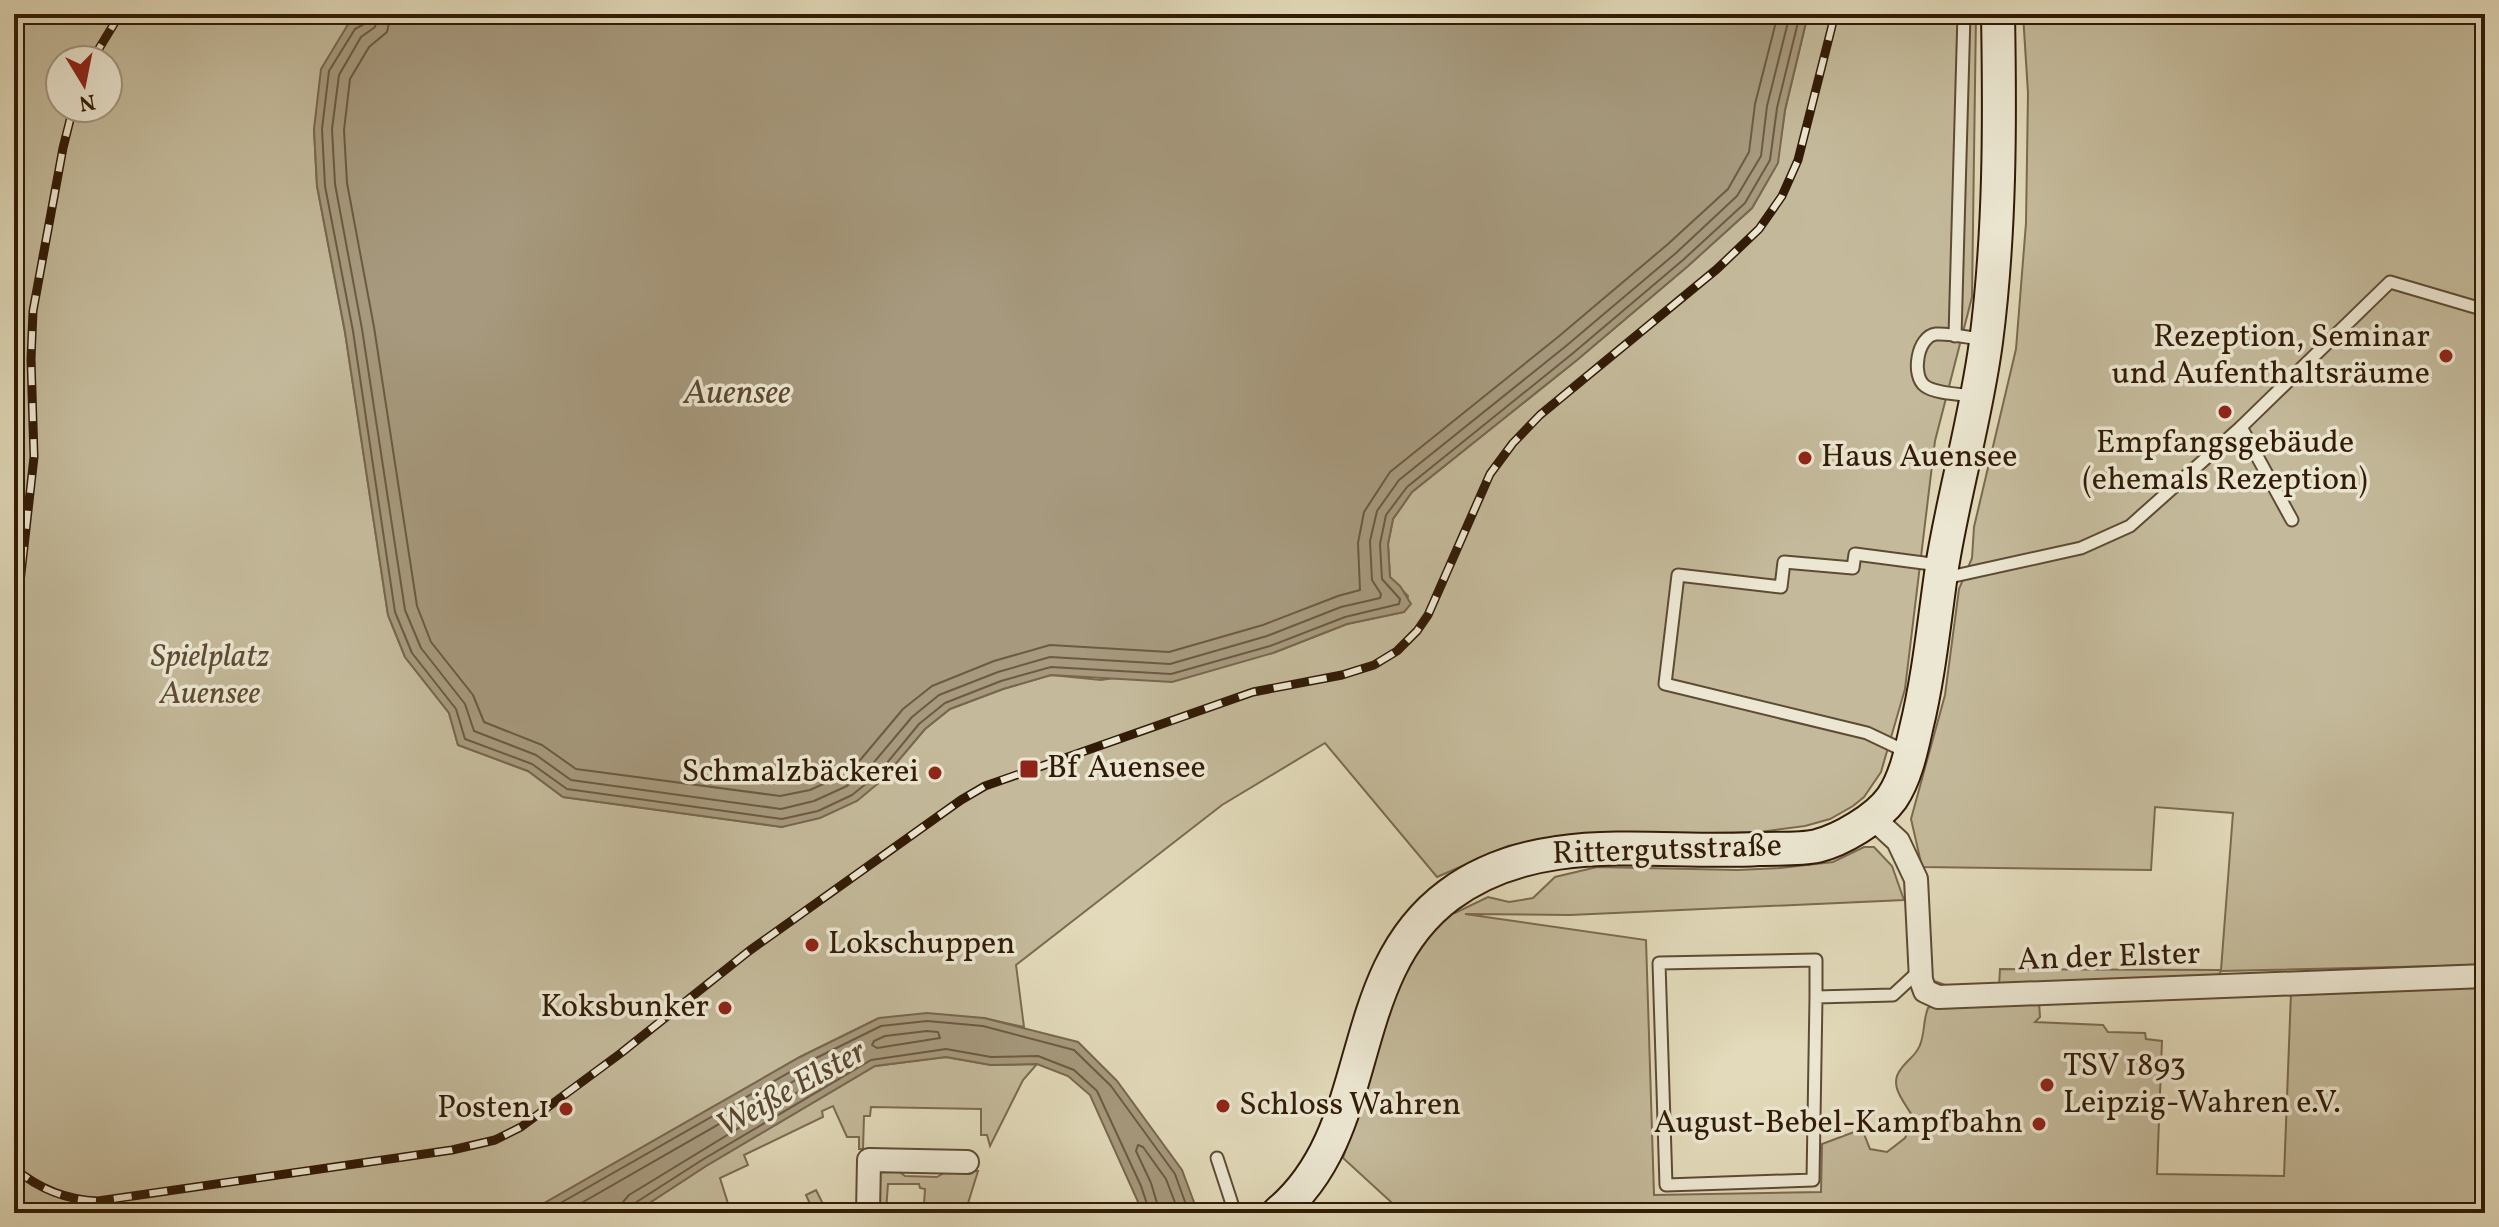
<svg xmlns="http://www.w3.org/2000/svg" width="2499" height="1227" viewBox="0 0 2499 1227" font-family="Vollkorn,serif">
  <rect width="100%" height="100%" fill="#e2daba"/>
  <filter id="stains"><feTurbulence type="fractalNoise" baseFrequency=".0025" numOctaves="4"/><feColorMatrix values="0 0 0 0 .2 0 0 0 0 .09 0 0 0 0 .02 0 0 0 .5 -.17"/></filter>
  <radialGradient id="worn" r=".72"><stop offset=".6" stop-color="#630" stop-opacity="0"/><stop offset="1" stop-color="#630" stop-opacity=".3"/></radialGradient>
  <!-- green -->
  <g fill="#c4ba9b" stroke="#7b6a50" stroke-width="2" fill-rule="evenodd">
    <path d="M14,14h356l-20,7 -36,108 3,57 28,146 43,283 17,42 44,56 9,32 70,26 35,26 219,30 100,-47 43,-51 25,-20 53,-20 48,-14 50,5 172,-27 74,-29 57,-12 4,-16 -18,-19 -2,-33 5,-25 19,-27 165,-132 111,-94 64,-58 25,-44 8,-54 23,-96h168l-4,283 -37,144 -30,248 -24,83 -17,25 -11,9 -23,13 -25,7 -45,6 -198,4 -54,10 -71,31 -112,-134 -103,62 -206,160 8,62 -40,-9h-105l-79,39 -273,156h-513zM60,60h48v48h-48z"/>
    <polygon points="2023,14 2485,14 2485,965 2221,971 2215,981 1943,989 1934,981 1948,986 1999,987 2000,969 2221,970 2233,813 2155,807 2151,870 1922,867 1911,819 1945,695 1959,589 1972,558 1974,527 2016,349 2026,223 2028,93"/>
    <path d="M1864,847h10l18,19 12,34 -334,15 -105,-1 181,26 8,255 167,-3 1,-48 40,-15 8,20 17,3 18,-14 9,-19c-8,-16 -27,-33 -13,-50 6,-9 15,-13 19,-24 5,-12 3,-25 8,-37l6,-3 105,-3 1,15 -5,5 68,3 5,7 37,1 1,6 16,2 -5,133 127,2 7,-184 194,-5v226h-1082l-60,-55 53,-173 23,-41 30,-32 6,1 33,-16 21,5 24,-4 22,-21 42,-10 141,3 42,-2 53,-6z"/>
    <polygon points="946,1057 991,1065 1037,1064 1023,1080 990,1146 987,1135 981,1135 981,1109 871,1107 870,1116 864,1116 863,1149 859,1149 859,1137 847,1137 833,1106 822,1111 823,1117 744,1155 748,1165 720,1178 731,1213 634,1213 706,1166 875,1066"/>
    <polygon points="885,1168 894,1168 905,1176 937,1177 949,1170 978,1171 965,1213 937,1213 937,1204 924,1204 925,1189 920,1188 919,1184 888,1184 886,1211 876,1211 878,1175"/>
    <polygon points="816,1190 826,1210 814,1213 806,1195"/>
  </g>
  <!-- water -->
  <g fill="#a6997d" stroke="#78674d" stroke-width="2">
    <polygon points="370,14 1808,14 1785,110 1778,163 1752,208 1688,266 1577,360 1412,492 1393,519 1388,544 1390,577 1400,586 1411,604 1404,612 1347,624 1273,653 1172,682 1051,675 1003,689 950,709 925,729 882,780 857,801 820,818 782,827 563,797 528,771 458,745 449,713 405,657 388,615 345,332 317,186 314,129 321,69 350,21"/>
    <polygon points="927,1013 984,1018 1078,1042 1117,1081 1182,1170 1198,1213 1143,1213 1090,1095 1068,1076 1037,1064 991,1065 946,1057 875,1066 706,1166 634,1213 527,1213 800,1057 879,1018"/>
  </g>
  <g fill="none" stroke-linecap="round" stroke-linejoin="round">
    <!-- shore -->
    <g stroke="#6c5a42" stroke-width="2">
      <polyline points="368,14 366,23 355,29 329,71 322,129 325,186 353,331 395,612 412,653 456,709 465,739 532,764 567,789 782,819 818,811 852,795 877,775 919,724 945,703 1001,681 1051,667 1171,674 1270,646 1345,617 1399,604 1400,599 1382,579 1380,544 1386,515 1407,487 1572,354 1683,260 1745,203 1770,160 1777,108 1800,14"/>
      <polyline points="378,14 375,27 361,37 339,75 332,129 335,184 362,329 405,610 421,648 465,704 474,731 536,755 571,780 781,809 814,801 847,786 870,767 912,717 939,695 998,672 1050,657 1170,664 1267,636 1341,607 1380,598 1381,594 1372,580 1370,541 1377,511 1399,480 1566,346 1676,253 1737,196 1761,156 1767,106 1790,14"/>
      <polyline points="391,14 387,32 369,47 350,79 344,130 347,183 374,327 417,606 431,642 473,695 484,722 542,745 576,769 780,796 810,790 841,776 861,759 903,709 932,686 994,661 1050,645 1169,652 1263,625 1338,596 1360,590 1358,543 1364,512 1390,472 1558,337 1668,244 1728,189 1749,152 1755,104 1778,14"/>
      <polygon points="927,1031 938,1032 940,1038 877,1048 872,1045 874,1041 885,1036"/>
      <polyline points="543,1213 804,1064 881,1026 927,1021 983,1026 1074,1050 1111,1086 1175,1174 1189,1213"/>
      <polyline points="564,1213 808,1073 839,1058 843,1059 842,1065 629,1195 623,1202 621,1213"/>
      <polyline points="631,1213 635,1203 702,1160 871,1060 946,1049 991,1057 1038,1056 1074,1070 1097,1091 1141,1186 1150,1213"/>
      <polyline points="1160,1213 1151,1183 1136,1151 1138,1145 1143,1147 1166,1179 1179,1213"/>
    </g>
    <!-- service casing -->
    <g stroke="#5e4b33" stroke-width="15">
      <g id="service">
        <polyline points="1955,336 1964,14"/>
        <path d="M1974,396c-14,-2 -38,-2 -49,-10 -14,-10 -8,-50 11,-52 15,-1 34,4 50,6"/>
        <polyline points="2241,427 2390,282 2485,310"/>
        <polyline points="1945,578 2081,548 2130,526 2241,427 2292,520"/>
        <polyline points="1907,752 1867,733 1665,684 1678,575 1781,587 1784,562 1853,568 1855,554 1939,565"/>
        <polyline points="1816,997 1813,1180 1666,1185 1659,963 1816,960 1816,997 1893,995 1919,971"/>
        <polyline points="1217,1158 1235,1213"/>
      </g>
    </g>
    <!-- minor casing -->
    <g stroke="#5e4b33" stroke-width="26">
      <g id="minor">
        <polyline points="1874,819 1898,841 1916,879 1921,980 1925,991 1938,997 2485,976"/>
        <polyline points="868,1213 869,1160 967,1162"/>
      </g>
    </g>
    <!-- secondary casing -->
    <g stroke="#321b06" stroke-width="36">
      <path id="secondary" d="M1278,1213c100,-83 63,-238 171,-318 90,-67 207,-40 310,-46 18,-1 40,1 58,-3 24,-6 60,-27 75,-48 13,-19 19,-46 24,-69 13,-53 18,-107 26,-162 12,-75 34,-149 44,-225 14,-108 14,-219 12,-328"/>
    </g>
    <!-- service -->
    <use href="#service" stroke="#ece7d2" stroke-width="11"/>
    <!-- minor -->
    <use href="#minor" stroke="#ece7d2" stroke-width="22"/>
    <!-- secondary -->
    <use href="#secondary" stroke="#ece7d2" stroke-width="32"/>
    <!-- rail casing -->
    <g stroke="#321b06" stroke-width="9">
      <g id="rail">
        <polyline points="92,60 120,14"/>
        <polyline points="14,636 34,457 31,359 33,311 63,148 73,108"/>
        <path d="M14,1168c25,21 52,32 84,33l354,-51 43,-10 26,-13 100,-74 128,-102 212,-151 24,-14 268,-94 89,-17 32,-10 23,-14 20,-20 11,-16 62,-141 23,-31 27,-28 177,-146 42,-40 23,-33 16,-36 37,-146"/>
      </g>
    </g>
    <!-- rail -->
    <use href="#rail" stroke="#ece7d2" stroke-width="6" stroke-dasharray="18" stroke-linecap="butt"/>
  </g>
  <!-- markers -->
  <g fill="#8f2418" stroke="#ece7d2" stroke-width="3">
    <circle cx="2446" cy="356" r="8"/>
    <circle cx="2225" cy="412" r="8"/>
    <circle cx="1805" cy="458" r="8"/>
    <rect x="1019" y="759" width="20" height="20" rx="4"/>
    <circle cx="935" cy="773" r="8"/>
    <circle cx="812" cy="945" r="8"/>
    <circle cx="725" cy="1008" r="8"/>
    <circle cx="2047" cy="1085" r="8"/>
    <circle cx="1223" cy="1106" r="8"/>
    <circle cx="566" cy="1109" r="8"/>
    <circle cx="2039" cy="1124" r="8"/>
  </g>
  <g text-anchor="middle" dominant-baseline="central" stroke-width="7" stroke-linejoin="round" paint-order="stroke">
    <!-- poi labels -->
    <g font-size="32" fill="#321b06" stroke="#ece7d2" text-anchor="end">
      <text x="2430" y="338">Rezeption, Seminar<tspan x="2430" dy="37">und Aufenthaltsräume</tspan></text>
      <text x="2225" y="444" text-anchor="middle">Empfangsgebäude<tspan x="2225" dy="37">(ehemals Rezeption)</tspan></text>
      <text x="1821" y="458" text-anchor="start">Haus Auensee</text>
      <text x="1047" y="769" text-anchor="start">Bf Auensee</text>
      <text x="919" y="773">Schmalzbäckerei</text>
      <text x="828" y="945" text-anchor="start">Lokschuppen</text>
      <text x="709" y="1008">Koksbunker</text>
      <text x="2063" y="1067" text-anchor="start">TSV 1893<tspan x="2063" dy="37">Leipzig-Wahren e.V.</tspan></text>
      <text x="1239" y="1106" text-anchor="start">Schloss Wahren</text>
      <text x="550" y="1109">Posten 1</text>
      <text x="2023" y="1124">August-Bebel-Kampfbahn</text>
    </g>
    <!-- park labels -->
    <g font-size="32" font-style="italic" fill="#5e4b33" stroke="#ece7d2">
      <text x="210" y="658">Spielplatz<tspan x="210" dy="37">Auensee</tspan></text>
    </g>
    <!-- street labels -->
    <g font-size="32" fill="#321b06" stroke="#ece7d2">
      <text transform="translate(1667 851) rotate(-2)">Rittergutsstraße</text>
      <text transform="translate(2109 958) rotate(-2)">An der Elster</text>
    </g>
    <!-- water labels -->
    <g font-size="34" font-style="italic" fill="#5b4730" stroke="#ece7d2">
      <text x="737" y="394">Auensee</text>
      <text transform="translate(792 1090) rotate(-29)">Weiße Elster</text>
    </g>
  </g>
  <!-- margin -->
  <rect width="2499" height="1227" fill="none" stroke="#e2daba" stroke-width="48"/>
  <rect x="16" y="16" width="2467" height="1195" fill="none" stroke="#321b06" stroke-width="4"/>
  <rect x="24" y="24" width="2451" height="1179" fill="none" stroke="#321b06" stroke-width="2"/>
  <!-- north arrow -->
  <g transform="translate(84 84) rotate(170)"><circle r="38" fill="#ece7d2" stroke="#a29580" stroke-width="2"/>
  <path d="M0-6L14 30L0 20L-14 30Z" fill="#8f2418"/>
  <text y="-12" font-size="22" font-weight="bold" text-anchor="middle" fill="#321b06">N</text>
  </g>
  <rect width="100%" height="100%" filter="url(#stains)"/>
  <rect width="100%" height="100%" fill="url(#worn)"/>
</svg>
